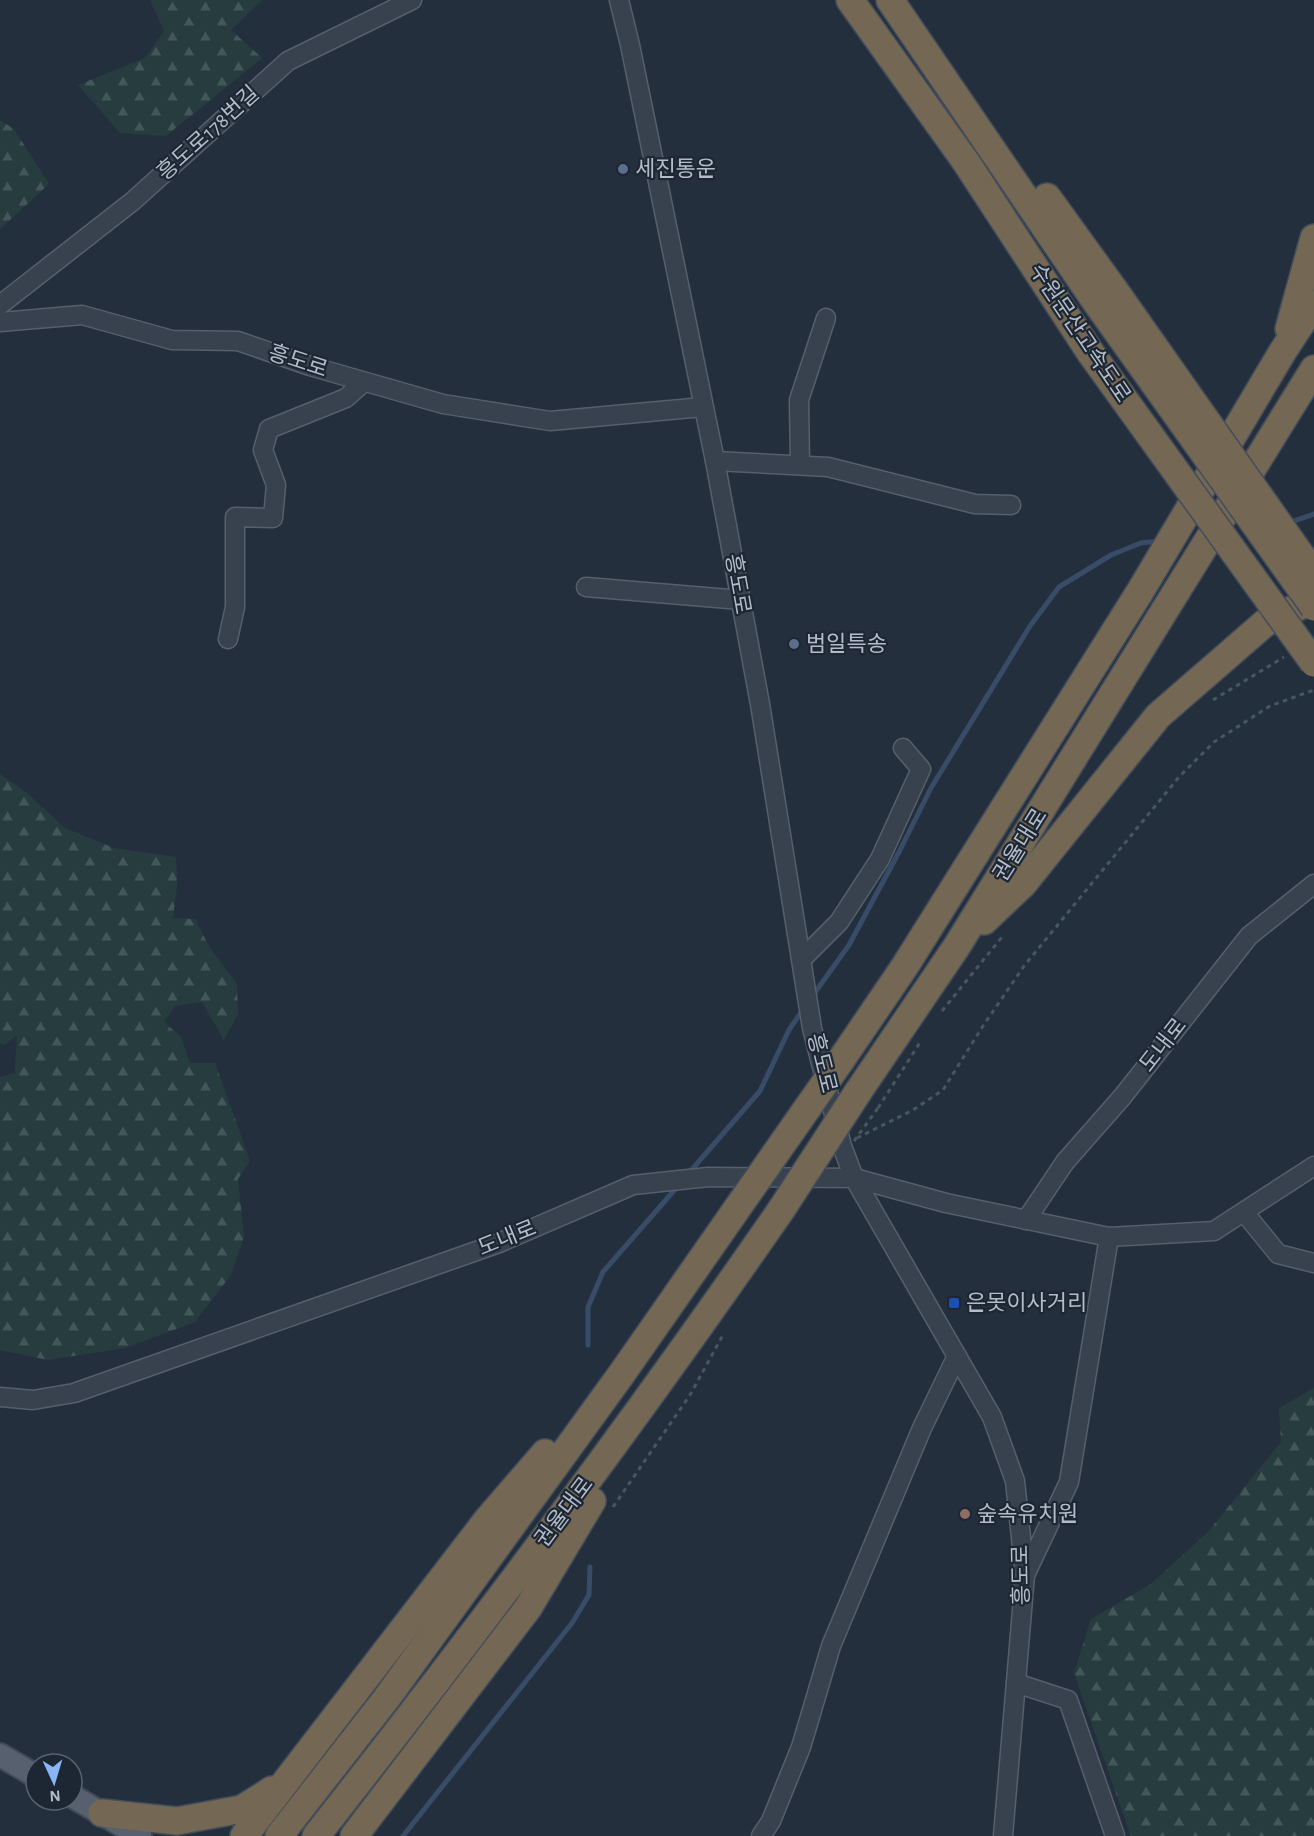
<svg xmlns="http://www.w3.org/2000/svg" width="1314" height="1836" viewBox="0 0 1314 1836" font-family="'Alegreya Sans','Noto Sans KR',sans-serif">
  <defs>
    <pattern id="forest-firs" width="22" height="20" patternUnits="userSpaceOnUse" patternTransform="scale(1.5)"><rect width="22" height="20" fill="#263c3f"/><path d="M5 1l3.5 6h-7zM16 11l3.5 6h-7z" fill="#435659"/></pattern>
  </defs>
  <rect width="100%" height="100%" fill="#242f3e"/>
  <!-- forest -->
  <g fill="url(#forest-firs)">
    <polygon points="150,0 262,0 231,30 262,58 166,136 120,133 78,85 145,58 164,31"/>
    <polygon points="0,120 14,129 49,184 0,229"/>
    <polygon points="0,774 26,792 65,828 114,848 176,857 177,885 173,918 195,919 210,948 237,984 238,1014 224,1040 202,1002 175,1006 164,1022 181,1037 190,1063 215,1063 250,1161 238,1179 244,1237 231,1275 195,1322 125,1348 48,1360 0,1350 0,1077 15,1073 17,1035 4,1045 0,1043"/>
    <polygon points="1314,1388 1314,1836 1131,1836 1074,1673 1091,1619 1151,1584 1208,1532 1281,1442 1279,1408"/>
  </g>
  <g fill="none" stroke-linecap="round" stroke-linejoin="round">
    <!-- stream -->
    <g stroke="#394c67" stroke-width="5">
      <polyline points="1288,523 1314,514"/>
      <polyline points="811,998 849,945 899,852 931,788 1030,626 1059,587 1111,555 1141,543 1160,541"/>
      <polyline points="688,1174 760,1091 789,1030 804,1008"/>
      <polyline points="588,1345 588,1307 603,1272 678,1186"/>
      <polyline points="403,1836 572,1623 589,1595 590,1567"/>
    </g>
    <!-- minor casing -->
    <g stroke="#565f6c" stroke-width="21">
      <g id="minor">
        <polyline points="619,0 630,45 715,461 760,704 812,1028 842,1146 854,1178 992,1417 1015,1481 1025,1575 1003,1836"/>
        <polyline points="0,305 133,201 288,61 412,0"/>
        <polyline points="0,322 82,315 172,340 238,341 310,366 443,404 550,421 703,407"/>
        <polyline points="715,461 828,467 975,504 1011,505"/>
        <polyline points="800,465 799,400 826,318"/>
        <polyline points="586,587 741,600"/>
        <polyline points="228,639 235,607 235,517 273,518 276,485 263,450 269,429 346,398 364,382"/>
        <polyline points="802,959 839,922 880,859 921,769 903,748"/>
        <polyline points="1244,1212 1278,1254 1314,1263"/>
        <polyline points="1026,1220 1065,1162 1123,1096 1249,936 1314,884"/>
        <polyline points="0,1397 33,1400 74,1393 499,1243 633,1185 708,1177 854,1178 946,1203 1109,1237 1214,1231 1314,1166"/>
        <polyline points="1026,1573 1069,1482 1109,1237"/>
        <polyline points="1016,1683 1068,1700 1115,1836"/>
        <polyline points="761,1836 771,1821 801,1747 831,1646 922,1428 957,1356"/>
      </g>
    </g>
    <!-- major casing -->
    <g stroke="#414a57" stroke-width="26">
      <g id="major">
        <polyline points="0,1755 36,1776"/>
        <polyline points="72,1796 140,1836"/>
      </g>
    </g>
    <!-- highway casing -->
    <g stroke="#434c59" stroke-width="30">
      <g id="highway">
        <polyline points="850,0 966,162 1090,352"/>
        <polyline points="890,0 1096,302"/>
        <polyline points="1047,197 1115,291"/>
        <polyline points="1289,329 1314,238"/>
        <polyline points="984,921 1023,884 1158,716 1265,623 1314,599"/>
        <polyline points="841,1060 905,966 1141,590 1283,351 1314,304"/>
        <polyline points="858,1092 957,946 1314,369"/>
        <polyline points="102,1813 177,1821 242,1809 272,1790"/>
        <polyline points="244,1836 488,1519 545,1453"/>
        <polyline points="279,1836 386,1699 623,1372 736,1210"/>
        <path d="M316,1836c161,-204 317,-412 465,-626"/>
        <polyline points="354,1836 528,1608 592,1501"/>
      </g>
    </g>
    <!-- path -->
    <g stroke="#44595c" stroke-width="3" stroke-dasharray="4.5 4.5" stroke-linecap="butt">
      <polyline points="1213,700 1284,657"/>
      <polyline points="942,1011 1002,937"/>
      <polyline points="878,1108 921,1041"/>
      <polyline points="857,1138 913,1110 943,1090 981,1029 1024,966 1179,777 1214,742 1270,706 1314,690"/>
      <polyline points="613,1507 690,1395 724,1333"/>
    </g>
    <!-- minor -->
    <use href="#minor" stroke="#38414e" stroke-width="18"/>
    <!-- major -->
    <use href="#major" stroke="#56606e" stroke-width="22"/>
    <!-- highway -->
    <use href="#highway" stroke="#746855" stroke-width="27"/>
    <!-- highway-bridge casing -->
    <g stroke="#434c59" stroke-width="30" stroke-linecap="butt">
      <g id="highway-bridge">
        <polyline points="1115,291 1314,574"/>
        <polyline points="1096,302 1314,607"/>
        <polyline points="1090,352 1314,663"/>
        <polyline points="736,1210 841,1060"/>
        <polyline points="781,1210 858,1092"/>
      </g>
    </g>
    <!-- path-bridge -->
    <polyline stroke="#44595c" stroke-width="3" stroke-dasharray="4.5 4.5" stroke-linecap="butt" points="854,1141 878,1108"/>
    <!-- highway-bridge -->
    <use href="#highway-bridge" stroke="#746855" stroke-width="27"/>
  </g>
  <!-- markers -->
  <g fill="#5c6f8a" stroke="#1d2633" stroke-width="2">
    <circle cx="623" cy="169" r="6"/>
    <circle cx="794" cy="644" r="6"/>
  </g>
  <rect fill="#1a4fb4" stroke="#1d2633" stroke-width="2" x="948" y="1297" width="12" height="12" rx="3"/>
  <circle fill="#8d6e63" stroke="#1d2633" stroke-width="2" cx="965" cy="1514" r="6"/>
  <g text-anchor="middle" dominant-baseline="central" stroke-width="4.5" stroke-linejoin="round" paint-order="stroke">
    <!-- street labels -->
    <g font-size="22" fill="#b4bcc9" stroke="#1d2633">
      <text transform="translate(208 133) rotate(-42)">흥도로178번길</text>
      <text transform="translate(1080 333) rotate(56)">수원문산고속도로</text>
      <text transform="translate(298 361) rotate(18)">흥도로</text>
      <text transform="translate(738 584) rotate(80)">흥도로</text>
      <text transform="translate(1020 845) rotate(-58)">권율대로</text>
      <text transform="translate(1163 1045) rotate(-52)">도내로</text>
      <text transform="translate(822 1063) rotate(76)">흥도로</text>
      <text transform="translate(507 1238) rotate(-22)">도내로</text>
      <text transform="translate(564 1512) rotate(-53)">권율대로</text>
      <text transform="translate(1021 1575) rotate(-91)">흥도로</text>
    </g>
    <!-- poi labels -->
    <g font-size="22" fill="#b4bcc9" stroke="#1d2633" text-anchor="start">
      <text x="635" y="169">세진통운</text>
      <text x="806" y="644">범일특송</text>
      <text x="966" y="1303">은못이사거리</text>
      <text x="977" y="1514">숲속유치원</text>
    </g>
  </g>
  <!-- north arrow -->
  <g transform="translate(54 1782) rotate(176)"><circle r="28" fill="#1d2633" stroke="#59626f" stroke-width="1.5"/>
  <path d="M0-4.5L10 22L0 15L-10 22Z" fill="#8ab4f8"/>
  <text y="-9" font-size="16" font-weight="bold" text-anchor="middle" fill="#b4bcc9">N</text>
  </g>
</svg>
